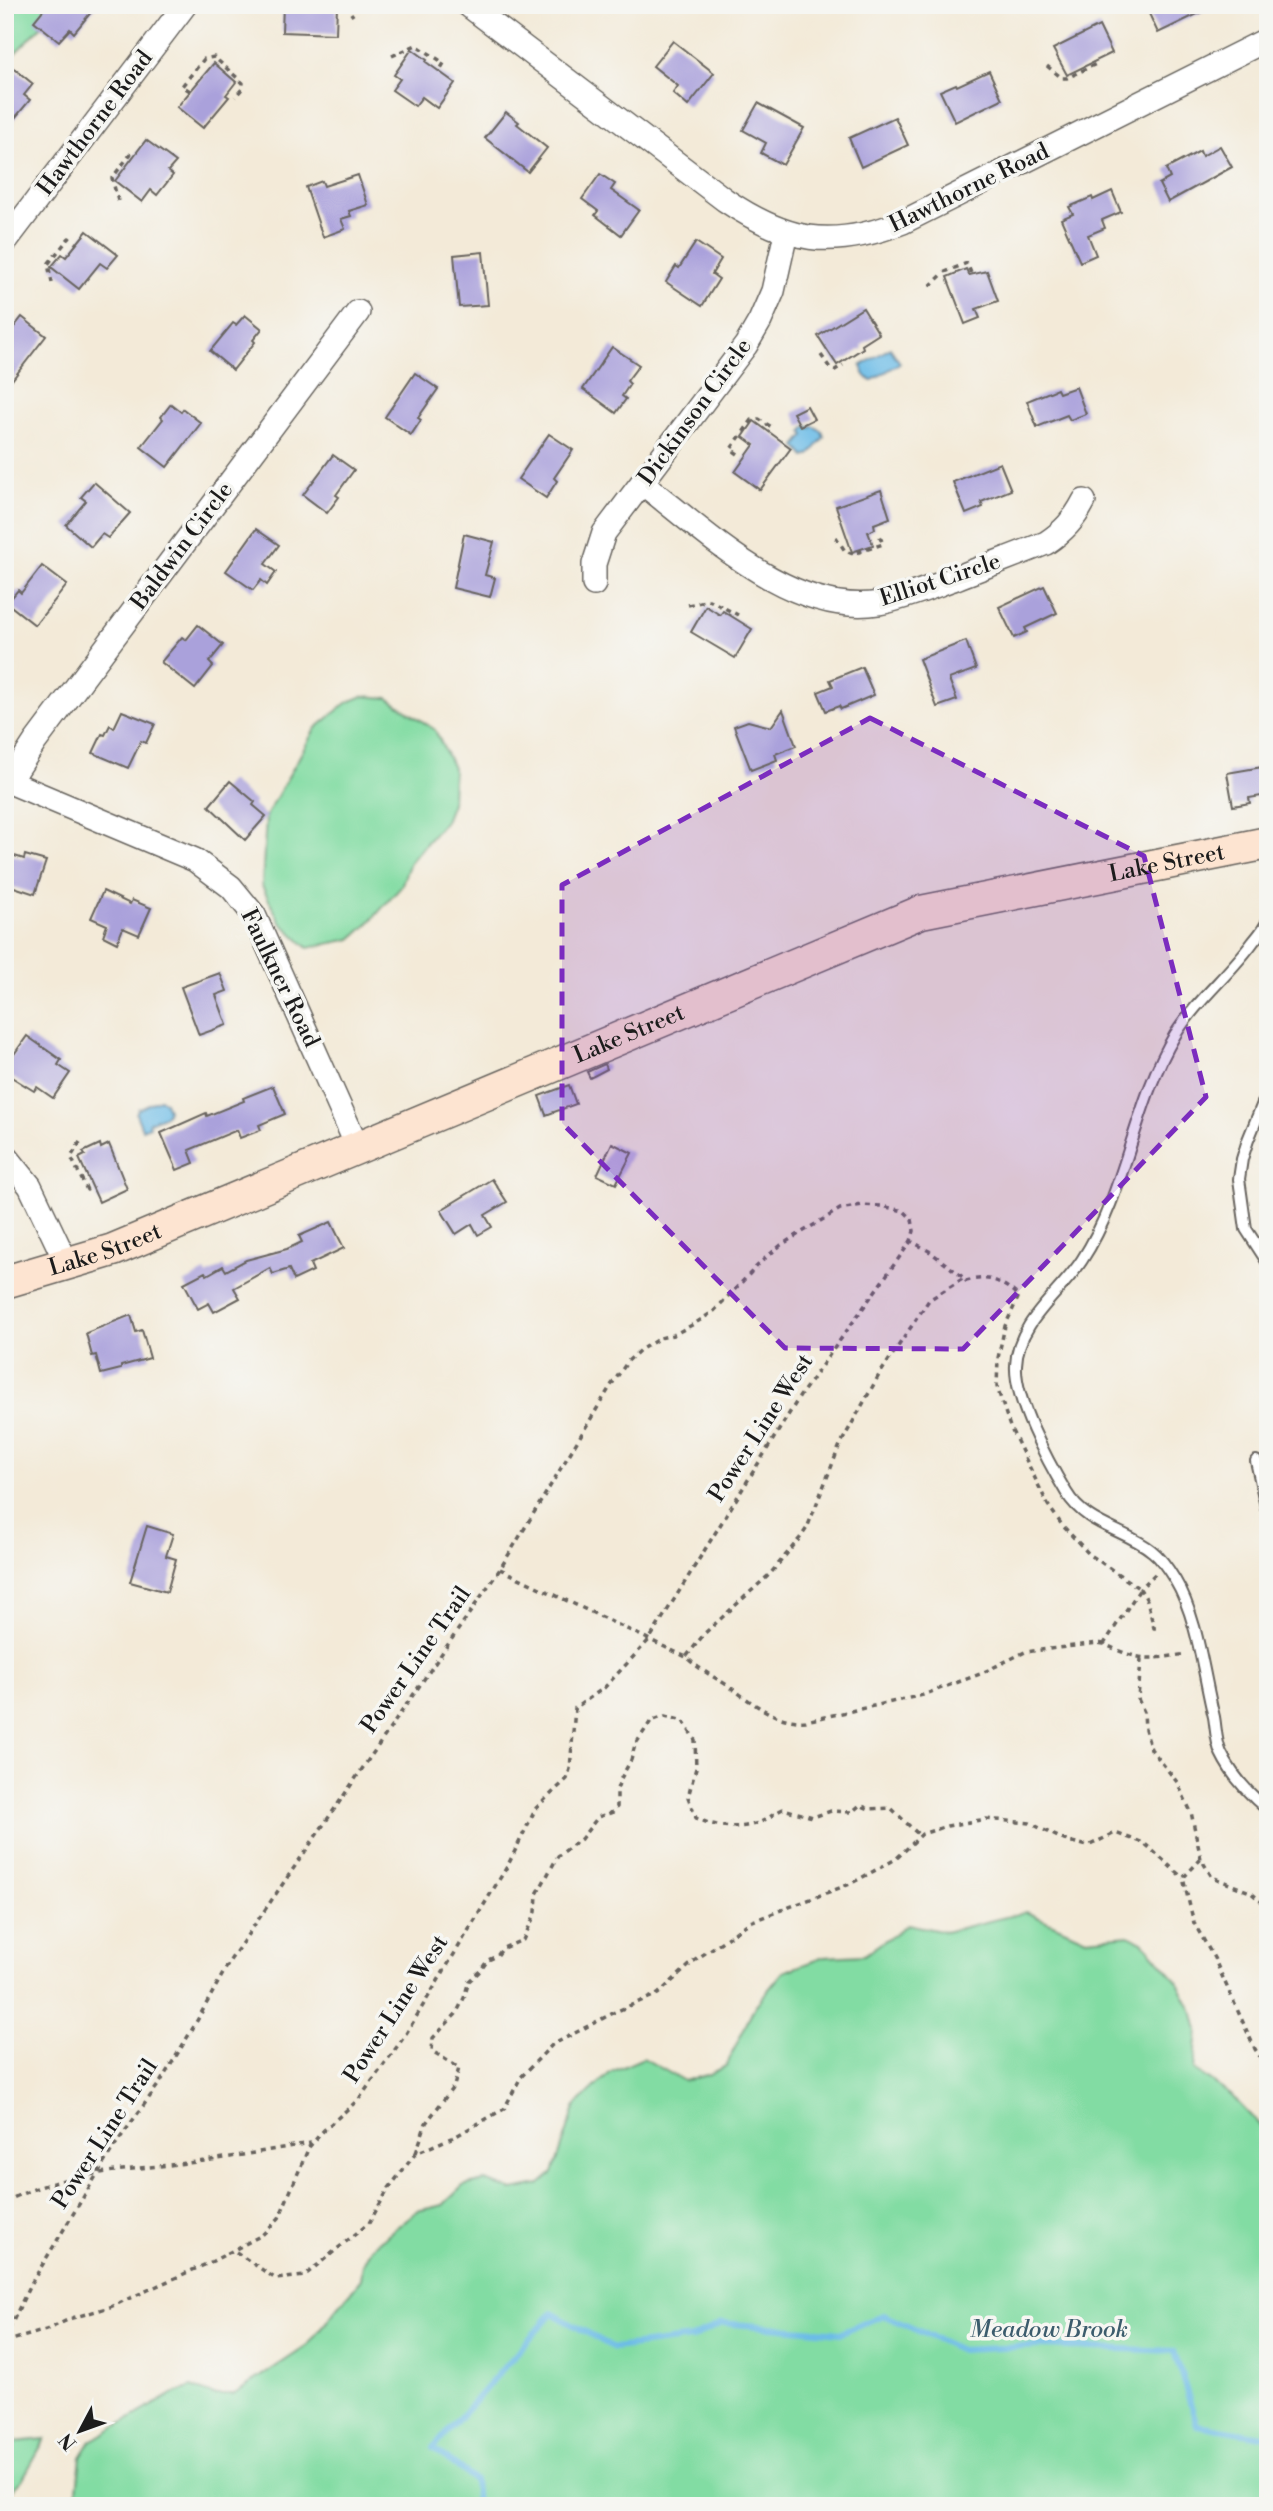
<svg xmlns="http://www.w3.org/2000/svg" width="1273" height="2511" viewBox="0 0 1273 2511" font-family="'Libre Bodoni',serif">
  <rect width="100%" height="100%" fill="#f6f6f2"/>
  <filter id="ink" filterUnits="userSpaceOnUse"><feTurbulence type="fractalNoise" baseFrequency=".0143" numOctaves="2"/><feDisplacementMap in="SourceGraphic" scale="14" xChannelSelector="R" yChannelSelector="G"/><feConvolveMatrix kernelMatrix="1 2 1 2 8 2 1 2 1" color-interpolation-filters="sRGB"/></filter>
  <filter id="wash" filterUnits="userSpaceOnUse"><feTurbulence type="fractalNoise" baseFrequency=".00686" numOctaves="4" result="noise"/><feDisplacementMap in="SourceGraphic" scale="28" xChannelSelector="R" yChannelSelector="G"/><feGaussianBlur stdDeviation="1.57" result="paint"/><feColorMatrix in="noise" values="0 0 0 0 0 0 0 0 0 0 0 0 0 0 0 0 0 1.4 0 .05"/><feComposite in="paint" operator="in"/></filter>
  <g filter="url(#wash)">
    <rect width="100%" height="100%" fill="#f3ead8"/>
    <!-- green -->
    <g fill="#82dca3" stroke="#4f7c60" stroke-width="2">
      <polygon points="5,5 63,5 5,63"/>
      <polygon points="363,696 388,698 435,730 453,768 452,803 445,821 410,862 401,887 366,926 351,939 308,948 280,922 262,886 266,816 315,729 346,703"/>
      <polygon points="1026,1912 1086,1939 1129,1935 1143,1942 1177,1981 1194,2014 1198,2030 1194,2070 1231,2095 1268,2134 1268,2506 75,2506 81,2457 91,2441 173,2394 192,2387 213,2395 233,2395 307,2346 361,2279 363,2264 371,2248 417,2211 443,2205 463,2186 485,2181 512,2190 539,2185 553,2173 576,2105 611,2072 643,2058 684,2081 707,2075 726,2066 755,2006 783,1972 824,1957 864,1955 908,1924 945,1932"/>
      <polygon points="45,2439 22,2480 5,2497 5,2443"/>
    </g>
    <!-- water -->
    <g fill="#6cbce7" stroke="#446c82" stroke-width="2">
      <path d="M890,348l10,15 -29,18c-7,-6 -7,-7 -10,-15z"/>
      <polygon points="807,426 811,428 813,426 822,431 824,437 810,455 805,457 796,446 805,435 802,432"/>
      <polygon points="160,1099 165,1102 168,1110 166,1115 149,1122 150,1126 142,1129 136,1114 138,1109"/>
    </g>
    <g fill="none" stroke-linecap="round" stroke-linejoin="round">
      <!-- stream -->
      <polyline stroke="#6cbce7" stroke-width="6" points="476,2506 474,2480 433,2448 552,2313 614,2348 692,2338 722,2323 841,2333 883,2315 961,2350 1041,2346 1174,2351 1197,2425 1268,2437"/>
    </g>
    <g id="blocks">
      <!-- building -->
      <g fill="#aaa1db">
        <polygon points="47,5 97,5 74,33 70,29 59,41 34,21"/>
        <polygon points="283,5 337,5 336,34 282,32"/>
        <polygon points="1145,5 1216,5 1158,33"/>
        <polygon points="1099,26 1112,53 1067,75 1053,49"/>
        <polygon points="673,41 714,73 688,106 673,93 678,86 653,66"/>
        <polygon points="412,49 427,60 426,62 455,83 437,108 422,97 415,106 392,90 400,79 394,75"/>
        <polygon points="5,61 33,84 24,95 30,100 5,130"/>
        <polygon points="214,63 236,82 226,95 229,97 203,128 177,107"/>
        <polygon points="989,71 1002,99 955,122 940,91 956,84 957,86"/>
        <polygon points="758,103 804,128 783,165 761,153 766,143 743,130"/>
        <polygon points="506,112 519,122 517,124 547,148 528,172 485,138"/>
        <polygon points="895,117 908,145 861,167 849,138"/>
        <polygon points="146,140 176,162 168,171 173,175 157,195 151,190 142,202 115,181"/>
        <polygon points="1220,146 1232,167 1168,202 1159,184 1170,178 1166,169 1200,151 1202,156"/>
        <polygon points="600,174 615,184 611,190 639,210 621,235 595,215 598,211 582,199"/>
        <polygon points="358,175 368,205 349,211 351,216 341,219 345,229 323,237 306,187 322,181 324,186"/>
        <polygon points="1112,191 1121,212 1102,220 1105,228 1088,235 1096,255 1080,262 1061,219 1073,214 1069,207 1092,197 1093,200"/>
        <polygon points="87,231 118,255 107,268 100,263 79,289 51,267 62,254 66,257"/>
        <polygon points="696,242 721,259 712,274 719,279 702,306 666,282 676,266 679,268"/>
        <polygon points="483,252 488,305 459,307 454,255"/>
        <polygon points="966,269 969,275 987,271 998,301 976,309 980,318 965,324 947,277"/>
        <polygon points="863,308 879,334 862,345 863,348 837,365 818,336"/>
        <polygon points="245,315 262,329 253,340 255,342 233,370 210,351 233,323 236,325"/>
        <polygon points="22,317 46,336 5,389 5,339"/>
        <polygon points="612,347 639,365 627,381 630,384 622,396 626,399 616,413 583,389"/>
        <polygon points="415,373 438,389 418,418 421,420 411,435 385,417"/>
        <polygon points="1076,387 1086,414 1070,420 1067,415 1037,427 1027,401 1057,389 1059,393"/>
        <polygon points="171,404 181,412 183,409 201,423 167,467 141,447 163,419 161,417"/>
        <polygon points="807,406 814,419 800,426 793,413"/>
        <polygon points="754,421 791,448 760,490 735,472 754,445 743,437"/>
        <polygon points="549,434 573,450 554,478 557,481 546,498 518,479"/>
        <polygon points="333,455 354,470 336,495 339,497 327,513 303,495"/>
        <polygon points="1000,463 1011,490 981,502 983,507 966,514 953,482"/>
        <polygon points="94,482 130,513 108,538 102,534 91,547 66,525 86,501 81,497"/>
        <polygon points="881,490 890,518 874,524 875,529 868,532 873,545 852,552 836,506"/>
        <polygon points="256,529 279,545 265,564 276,572 267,585 261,580 253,590 226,571"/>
        <polygon points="464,534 494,542 485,575 495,578 490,597 453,588"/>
        <polygon points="42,566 67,585 35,625 7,603 18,590 21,593"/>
        <polygon points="1044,586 1057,613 1025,628 1027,632 1014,638 999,607"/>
        <polygon points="706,606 720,615 723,611 752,629 735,658 691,632"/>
        <polygon points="198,625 223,645 209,662 213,666 195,689 161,662 182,637 186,640"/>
        <polygon points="966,641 976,669 949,679 957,700 937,707 919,659"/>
        <polygon points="862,667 874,695 841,709 839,706 826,711 818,692 833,686 830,680"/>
        <polygon points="783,710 796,746 775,754 777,760 751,770 734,726 748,721 771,727"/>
        <polygon points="122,711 155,724 146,743 141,741 128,768 93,753 102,734 105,735 110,725 114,728"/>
        <polygon points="1268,766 1268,795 1249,798 1250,803 1233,806 1227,773"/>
        <polygon points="230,781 255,802 253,805 266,816 245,840 209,806"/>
        <polygon points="5,853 24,859 25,855 46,861 35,894 5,884"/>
        <polygon points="103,891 130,904 132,900 151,908 139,935 123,928 117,943 103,936 107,925 91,918"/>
        <polygon points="220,973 227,991 216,995 227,1025 199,1035 181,987"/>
        <polygon points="27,1036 61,1060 58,1065 70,1073 53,1098 37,1087 34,1091 5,1073 5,1067"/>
        <polygon points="605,1064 607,1069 590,1078 587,1072"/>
        <polygon points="569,1085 576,1104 546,1115 539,1096"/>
        <polygon points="273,1086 285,1114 259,1125 261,1130 240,1138 237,1130 189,1150 194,1163 177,1170 161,1133 206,1113 207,1116 244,1101 243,1098"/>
        <polygon points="612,1143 632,1153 616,1184 597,1175"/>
        <polygon points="100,1144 101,1148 109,1144 127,1189 99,1202 79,1158 85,1155 83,1152"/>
        <polygon points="492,1179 507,1202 485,1215 492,1227 478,1235 472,1224 456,1234 441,1210"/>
        <polygon points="331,1222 344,1248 310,1264 313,1271 294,1280 289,1269 273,1274 270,1268 234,1288 240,1298 214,1312 209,1303 198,1309 184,1283 205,1272 207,1275 223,1266 226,1271 246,1260 287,1249 302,1242 299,1236"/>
        <polygon points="131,1315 136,1332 142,1330 150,1358 121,1366 121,1369 101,1374 96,1355 92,1356 86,1333"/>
        <polygon points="147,1526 173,1534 166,1556 176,1559 167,1592 130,1582"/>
      </g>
    </g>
  </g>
  <g filter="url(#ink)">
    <use href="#blocks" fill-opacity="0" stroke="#67645e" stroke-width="2"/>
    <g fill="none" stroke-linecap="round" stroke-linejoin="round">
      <!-- lane casing -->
      <g stroke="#67645e" stroke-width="14">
        <g id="lane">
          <path d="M1268,920c-3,8 -9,15 -15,22 -23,32 -57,59 -78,93 -42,70 -48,156 -93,225 -21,33 -65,62 -66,105 -2,34 32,97 50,127 20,34 59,37 86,59 9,7 17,19 23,29 23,38 28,93 39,137 2,11 2,25 7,36 10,21 29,42 47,57"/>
          <polyline points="1268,1091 1248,1140 1242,1159 1239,1179 1246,1229 1268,1263"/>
          <polyline points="1256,1461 1268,1516"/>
        </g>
      </g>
      <!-- street casing -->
      <g stroke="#67645e" stroke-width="26">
        <g id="street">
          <path d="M468,5l257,195c62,42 106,50 178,22l365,-183"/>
          <polyline points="5,242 185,5"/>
          <path d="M642,483c65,50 149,134 237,120 27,-5 52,-16 77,-25 30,-12 60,-23 90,-35 18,-12 28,-23 38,-42"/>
          <polyline points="594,584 594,564 604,533 746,345 760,321 773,291 786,233"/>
          <polyline points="5,780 195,860 231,887 254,915 358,1148"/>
          <polyline points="9,782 35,742 358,312"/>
          <polyline points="5,1155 30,1186 67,1264"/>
        </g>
      </g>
      <!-- secondary casing -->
      <g stroke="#67645e" stroke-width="35">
        <g id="secondary">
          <path id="s1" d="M5,1282l108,-32 808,-338 347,-69"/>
        </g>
      </g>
      <!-- path -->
      <g stroke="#67645e" stroke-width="3.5" stroke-dasharray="5 5" stroke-linecap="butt">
        <polyline points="345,5 353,16"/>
        <polyline points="392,56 416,45 444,63 440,70"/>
        <polyline points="1047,66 1062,78 1067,78 1096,64"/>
        <polyline points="190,91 182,86 204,59 214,57 243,83 242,89 235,97"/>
        <polyline points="118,201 112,178 133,151"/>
        <polyline points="52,283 48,264 69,238 77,244"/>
        <polyline points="930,286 945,272 967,263 971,273"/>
        <polyline points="821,355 830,368 835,370 843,365"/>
        <polyline points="738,454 731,449 752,420 759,419 773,428"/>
        <polyline points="836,537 845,551 853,554 883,544 879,534"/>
        <polyline points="688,605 709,600 738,615"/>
        <polyline points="80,1142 71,1157 87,1190 90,1187"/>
        <polyline points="500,1569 686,1657"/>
        <polyline points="1155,1574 1140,1589 1147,1600 1154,1628 1159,1628"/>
        <path d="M1104,1644l-6,-1 -73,9 -45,22 -57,21 -117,26c-32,2 -54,-19 -79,-36 -15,-9 -28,-16 -41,-28l19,-24 65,-59 30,-36 7,-10 33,-83 39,-70 50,-75 35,-22 2,3c25,-6 34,0 53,15l-14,30 -7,32 -1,29 13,40 38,78 14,20 27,29 51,35 -36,55c36,17 43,16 82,10"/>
        <polyline points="1141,1659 1138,1699 1144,1712 1145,1729 1151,1749 1177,1782 1191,1812 1201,1859 1212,1877 1250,1892 1268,1907"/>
        <polyline points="1201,1859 1183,1878 1194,1923 1214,1958 1255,2049 1268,2069"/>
        <path d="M416,2153l10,-30 28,-37 5,-18 -27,-17 1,-13 23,-24 8,-16 5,-17 11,-10 8,-11 9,-4 6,-8 20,-8 13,-28 1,-18 21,-38 23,-17 17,-22 15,-5 4,-5v-18l3,-9 11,-20 4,-15 16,-24 14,-5 18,5 12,19 1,28 -8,29 8,21c19,9 41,12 62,5 9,-3 16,-10 25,-14l30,8 18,-6 21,1 8,-7 9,4 22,-1 29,28"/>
        <path d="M5,2202c55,-29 113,-31 173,-38 44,-4 89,-14 133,-21"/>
        <polyline points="236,2252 276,2279 304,2276 369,2223 389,2188 416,2153 456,2136 504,2109 521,2077 552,2045 617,2011 658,1994 694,1961 750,1922 850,1884 896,1859 922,1834 947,1826 986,1819 1030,1823 1064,1840 1088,1846 1115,1833 1144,1843 1183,1878"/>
        <polyline points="5,2338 29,2287 113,2148 161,2081 193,2028 231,1959 500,1569 610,1387 628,1361 640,1350 660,1338 673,1335 694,1324 714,1311 761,1262 781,1245 840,1209 862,1205 882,1206 904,1211 912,1219 914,1231 911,1241 929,1251 964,1278"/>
        <polyline points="5,2342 46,2330 72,2318 110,2307 213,2261 262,2235 279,2218 309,2147 324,2130 359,2099 404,2037 508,1865 536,1808 567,1779 570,1769 575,1708 604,1688 649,1640 800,1396 911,1241"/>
      </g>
      <!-- lane -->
      <use href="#lane" stroke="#fff" stroke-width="10"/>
      <!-- street -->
      <use href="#street" stroke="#fff" stroke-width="23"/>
      <!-- secondary -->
      <use href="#secondary" stroke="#fde4d1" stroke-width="32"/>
    </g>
  </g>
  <!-- marked area -->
  <path fill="#7b2cbf" fill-opacity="0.2" stroke="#7b2cbf" stroke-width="5" stroke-dasharray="14 9" stroke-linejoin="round" d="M870,718l274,138 62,241 -243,252 -178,-1 -223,-225v-238z"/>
  <g text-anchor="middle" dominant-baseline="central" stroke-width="7" stroke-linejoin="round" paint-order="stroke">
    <!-- street labels -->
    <g font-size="23" fill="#1c1c1c" stroke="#f6f6f2">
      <text transform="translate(95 123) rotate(-53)">Hawthorne Road</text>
      <text transform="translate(969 188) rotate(-26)">Hawthorne Road</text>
      <text transform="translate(695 412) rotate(-54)">Dickinson Circle</text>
      <text transform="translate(182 546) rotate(-53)">Baldwin Circle</text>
      <text transform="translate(940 580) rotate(-18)">Elliot Circle</text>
      <text stroke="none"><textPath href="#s1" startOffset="1239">Lake Street</textPath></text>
      <text transform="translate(280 978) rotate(64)">Faulkner Road</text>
      <text stroke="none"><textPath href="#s1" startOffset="672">Lake Street</textPath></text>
      <text stroke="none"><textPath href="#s1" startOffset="105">Lake Street</textPath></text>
      <text transform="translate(761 1428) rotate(-57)">Power Line West</text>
      <text transform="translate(416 1660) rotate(-55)">Power Line Trail</text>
      <text transform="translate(396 2009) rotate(-57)">Power Line West</text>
      <text transform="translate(105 2134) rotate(-57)">Power Line Trail</text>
    </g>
    <!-- water labels -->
    <g font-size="24" font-style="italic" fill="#3c5c6d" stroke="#f6f6f2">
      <text x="1049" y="2330">Meadow Brook</text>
    </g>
  </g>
  <!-- margin -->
  <rect width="1273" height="2511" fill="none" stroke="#f6f6f2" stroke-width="28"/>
  <!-- north arrow -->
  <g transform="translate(80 2431) rotate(229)" stroke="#f6f6f2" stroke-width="5" paint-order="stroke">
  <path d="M0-5L12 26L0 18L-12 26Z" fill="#1c1c1c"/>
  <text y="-10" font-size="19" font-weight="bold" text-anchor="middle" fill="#1c1c1c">N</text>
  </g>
</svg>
